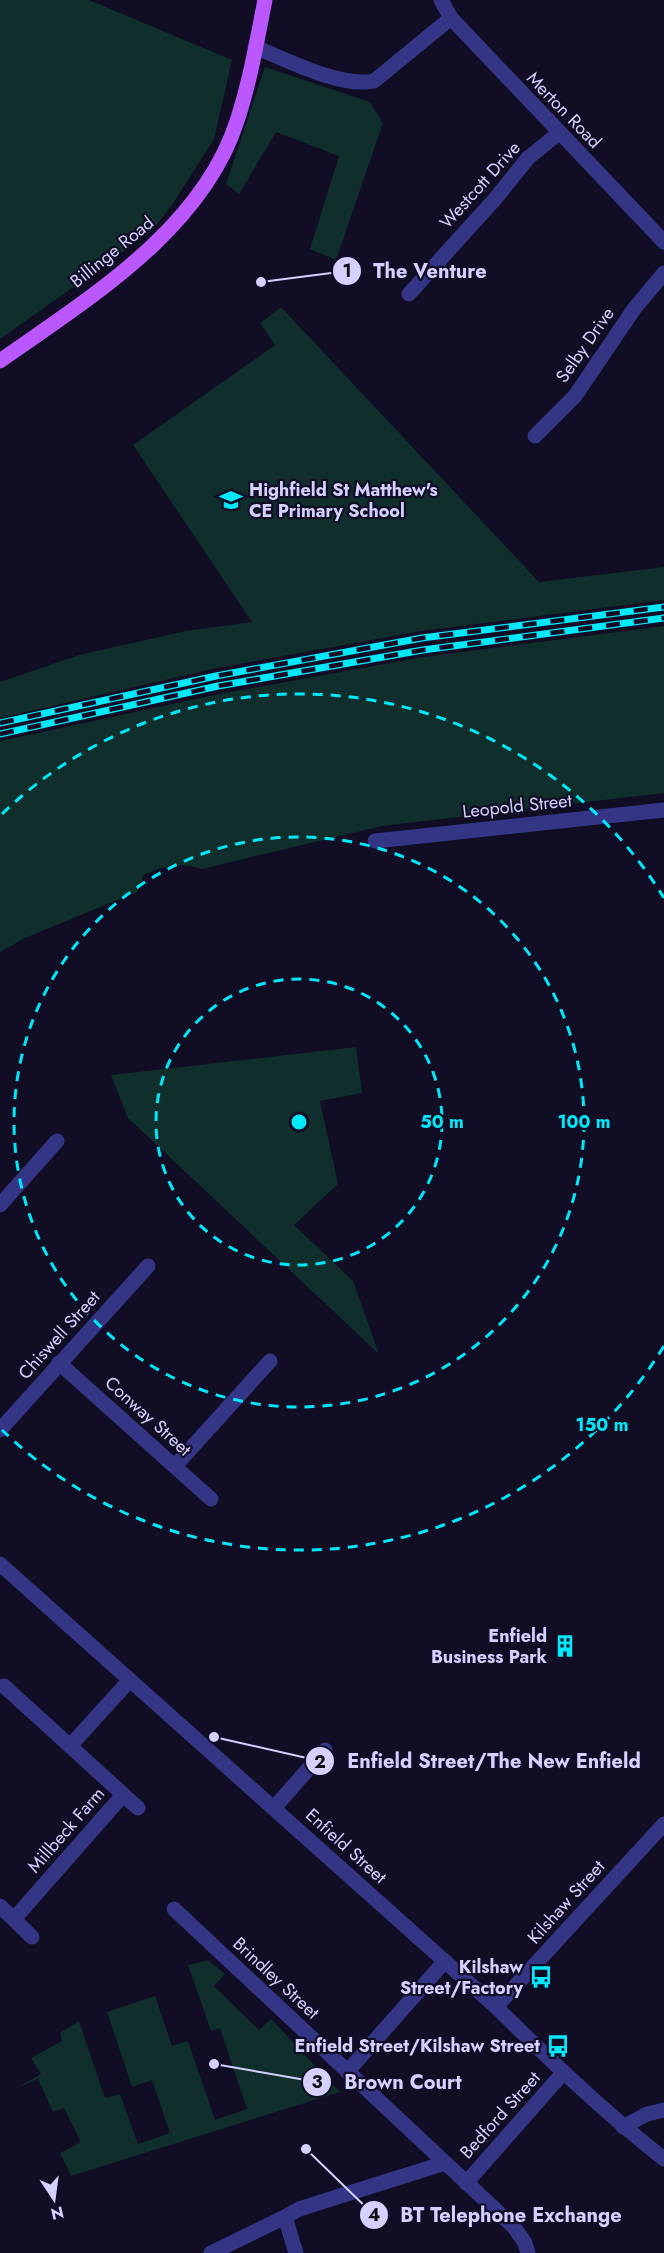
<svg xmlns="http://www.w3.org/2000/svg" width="664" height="2253" viewBox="0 0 664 2253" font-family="Jost,sans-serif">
  <rect width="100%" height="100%" fill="#100d24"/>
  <!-- green -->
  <g fill="#0f2e2c">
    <polygon points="0,0 89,0 232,60 214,139 172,205 151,232 0,339"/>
    <polygon points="265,67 370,102 383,123 336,260 310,249 339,156 276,132 239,194 226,184"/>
    <polygon points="281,307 539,582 664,567 664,600 422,631 217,668 0,718 0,682 79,655 186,631 252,622 133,445 275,345 260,323"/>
    <path d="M664,626v167l-282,33 -180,43c-25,-7 -35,-5 -58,6l-7,17 -112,46 -25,14v-211l219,-47 204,-37z"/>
    <polygon points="356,1047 362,1093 320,1101 338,1184 294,1225 353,1281 379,1354 128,1118 111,1075"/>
    <polygon points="208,1960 225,1974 214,1986 259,2030 271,2019 340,2092 71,2176 60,2153 81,2142 64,2108 53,2112 38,2079 17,2088 41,2074 31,2058 62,2041 60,2033 79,2021 105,2098 120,2094 138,2144 170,2133 152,2080 132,2087 107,2012 155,1996 172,2046 188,2041 215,2120 247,2109 220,2028 211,2031 188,1965"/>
  </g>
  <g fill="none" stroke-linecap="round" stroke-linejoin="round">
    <!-- minor -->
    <g stroke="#353586" stroke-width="15">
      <polyline points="441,0 451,18 664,242"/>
      <path d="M255,47c32,13 86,41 119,34l77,-63"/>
      <polyline points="409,294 495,199 528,158 559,133"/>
      <polyline points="535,436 575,396 634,309 664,273"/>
      <polyline points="375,841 664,810"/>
      <polyline points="0,1205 57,1141"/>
      <polyline points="59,1363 211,1499"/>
      <polyline points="0,1430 148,1266"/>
      <polyline points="175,1466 270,1361"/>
      <path d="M0,1564l496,443c54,53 108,105 168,152"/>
      <polyline points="129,1681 70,1746 138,1808"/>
      <polyline points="4,1686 70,1746"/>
      <polyline points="274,1808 325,1750"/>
      <polyline points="0,1906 32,1937"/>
      <polyline points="174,1909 514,2227 525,2243 528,2253"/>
      <polyline points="14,1919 123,1795"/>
      <polyline points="496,2007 664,1824"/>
      <polyline points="347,2072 445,1961"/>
      <polyline points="623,2127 647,2114 664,2110"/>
      <polyline points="466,2183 563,2073"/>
      <polyline points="211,2253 285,2217"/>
      <polyline points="296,2253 285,2217 299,2209 445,2163"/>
    </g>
    <!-- major -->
    <path stroke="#bb57ff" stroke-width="15" d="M0,361c89,-63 202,-131 237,-240 13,-39 20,-81 28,-121"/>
    <!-- rail casing -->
    <g stroke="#00e9fb" stroke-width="7">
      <g id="rail">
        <polyline points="0,723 216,676 422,638 664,607"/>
        <polyline points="0,734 218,686 423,650 664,618"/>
      </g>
    </g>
    <!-- rail -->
    <use href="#rail" stroke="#100d24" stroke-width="4.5" stroke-dasharray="14" stroke-linecap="butt"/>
  </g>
  <!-- distance rings -->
  <g fill="none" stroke="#00e9fb" stroke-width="3" stroke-dasharray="10 8">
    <circle cx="299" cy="1122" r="143"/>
    <circle cx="299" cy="1122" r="285"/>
    <path d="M664 1346A428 428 0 0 1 2 1430M2 814A428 428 0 0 1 664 898"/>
  </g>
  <!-- icons -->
  <defs>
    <g id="school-bare" transform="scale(1.8)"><path d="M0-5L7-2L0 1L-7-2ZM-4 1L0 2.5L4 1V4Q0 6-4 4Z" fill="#00e9fb" stroke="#100d24" stroke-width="2.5" paint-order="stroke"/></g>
    <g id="building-bare" transform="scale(1.8)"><path d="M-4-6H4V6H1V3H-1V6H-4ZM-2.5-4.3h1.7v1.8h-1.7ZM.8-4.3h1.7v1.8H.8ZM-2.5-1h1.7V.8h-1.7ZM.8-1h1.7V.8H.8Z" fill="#00e9fb" stroke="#100d24" stroke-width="2.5" paint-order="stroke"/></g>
    <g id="bus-bare" transform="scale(1.8)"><path d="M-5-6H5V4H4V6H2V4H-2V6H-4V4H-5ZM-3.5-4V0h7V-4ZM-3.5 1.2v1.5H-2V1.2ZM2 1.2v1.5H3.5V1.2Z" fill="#00e9fb" stroke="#100d24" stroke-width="2.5" paint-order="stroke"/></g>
  </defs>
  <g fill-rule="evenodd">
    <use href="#school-bare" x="231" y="500"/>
    <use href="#building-bare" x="565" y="1646"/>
    <use href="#bus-bare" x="541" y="1977"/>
    <use href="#bus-bare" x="558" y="2046"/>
  </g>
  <g text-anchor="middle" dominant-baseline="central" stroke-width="4.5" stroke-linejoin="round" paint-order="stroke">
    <!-- street labels -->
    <g font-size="18" fill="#d4d0ff" stroke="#100d24">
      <text transform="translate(564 110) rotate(46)">Merton Road</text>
      <text transform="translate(480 185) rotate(-48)">Westcott Drive</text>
      <text transform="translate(112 252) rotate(-39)">Billinge Road</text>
      <text transform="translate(585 345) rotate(-55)">Selby Drive</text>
      <text transform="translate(517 806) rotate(-6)">Leopold Street</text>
      <text transform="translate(59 1335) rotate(-48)">Chiswell Street</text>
      <text transform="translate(148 1416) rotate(42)">Conway Street</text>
      <text transform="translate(66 1830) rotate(-49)">Millbeck Farm</text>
      <text transform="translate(346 1846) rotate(42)">Enfield Street</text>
      <text transform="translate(566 1902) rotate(-48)">Kilshaw Street</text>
      <text transform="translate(276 1978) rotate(43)">Brindley Street</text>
      <text transform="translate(500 2115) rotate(-48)">Bedford Street</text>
    </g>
    <!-- poi labels -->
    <g font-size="18" font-weight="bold" fill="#d4d0ff" stroke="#100d24" text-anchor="end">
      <text x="249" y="490" text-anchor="start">Highfield St Matthew's<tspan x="249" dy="21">CE Primary School</tspan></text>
      <text x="547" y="1636">Enfield<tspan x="547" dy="21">Business Park</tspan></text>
      <text x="523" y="1967">Kilshaw<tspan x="523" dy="21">Street/Factory</tspan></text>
      <text x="540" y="2046">Enfield Street/Kilshaw Street</text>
    </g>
  </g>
  <circle cx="299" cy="1122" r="9" fill="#00e9fb" stroke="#100d24" stroke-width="3"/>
  <g font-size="18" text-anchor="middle" font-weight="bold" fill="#00e9fb" stroke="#100d24" stroke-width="4.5" stroke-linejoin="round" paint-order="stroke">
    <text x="442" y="1128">50 m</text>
    <text x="584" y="1128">100 m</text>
    <text x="602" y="1431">150 m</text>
  </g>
  <!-- callouts -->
  <path fill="none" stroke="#d4d0ff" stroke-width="2" d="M261 282L347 271M214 1737L320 1761M214 2064L317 2082M306 2149L374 2215"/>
  <g fill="#d4d0ff" stroke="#100d24" stroke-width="2">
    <circle cx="261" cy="282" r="6"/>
    <circle cx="214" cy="1737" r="6"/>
    <circle cx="214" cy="2064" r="6"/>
    <circle cx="306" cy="2149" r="6"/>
    <circle cx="347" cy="271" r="15"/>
    <circle cx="320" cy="1761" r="15"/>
    <circle cx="317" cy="2082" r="15"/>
    <circle cx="374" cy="2215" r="15"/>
  </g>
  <g font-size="18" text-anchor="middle" font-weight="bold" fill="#111">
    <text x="347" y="277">1</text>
    <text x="320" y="1768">2</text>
    <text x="317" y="2088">3</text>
    <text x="374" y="2221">4</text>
  </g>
  <g font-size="20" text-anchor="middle" font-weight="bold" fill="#d4d0ff" stroke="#100d24" stroke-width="4.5" stroke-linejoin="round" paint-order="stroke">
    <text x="430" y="278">The Venture</text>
    <text x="494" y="1768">Enfield Street/The New Enfield</text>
    <text x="403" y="2089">Brown Court</text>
    <text x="511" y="2222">BT Telephone Exchange</text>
  </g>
  <!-- north arrow -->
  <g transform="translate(54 2199) rotate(167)" stroke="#100d24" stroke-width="4.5" paint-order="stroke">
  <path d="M0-4.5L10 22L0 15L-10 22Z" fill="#d4d0ff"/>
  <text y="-9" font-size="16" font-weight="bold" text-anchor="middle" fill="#d4d0ff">N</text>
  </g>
</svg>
